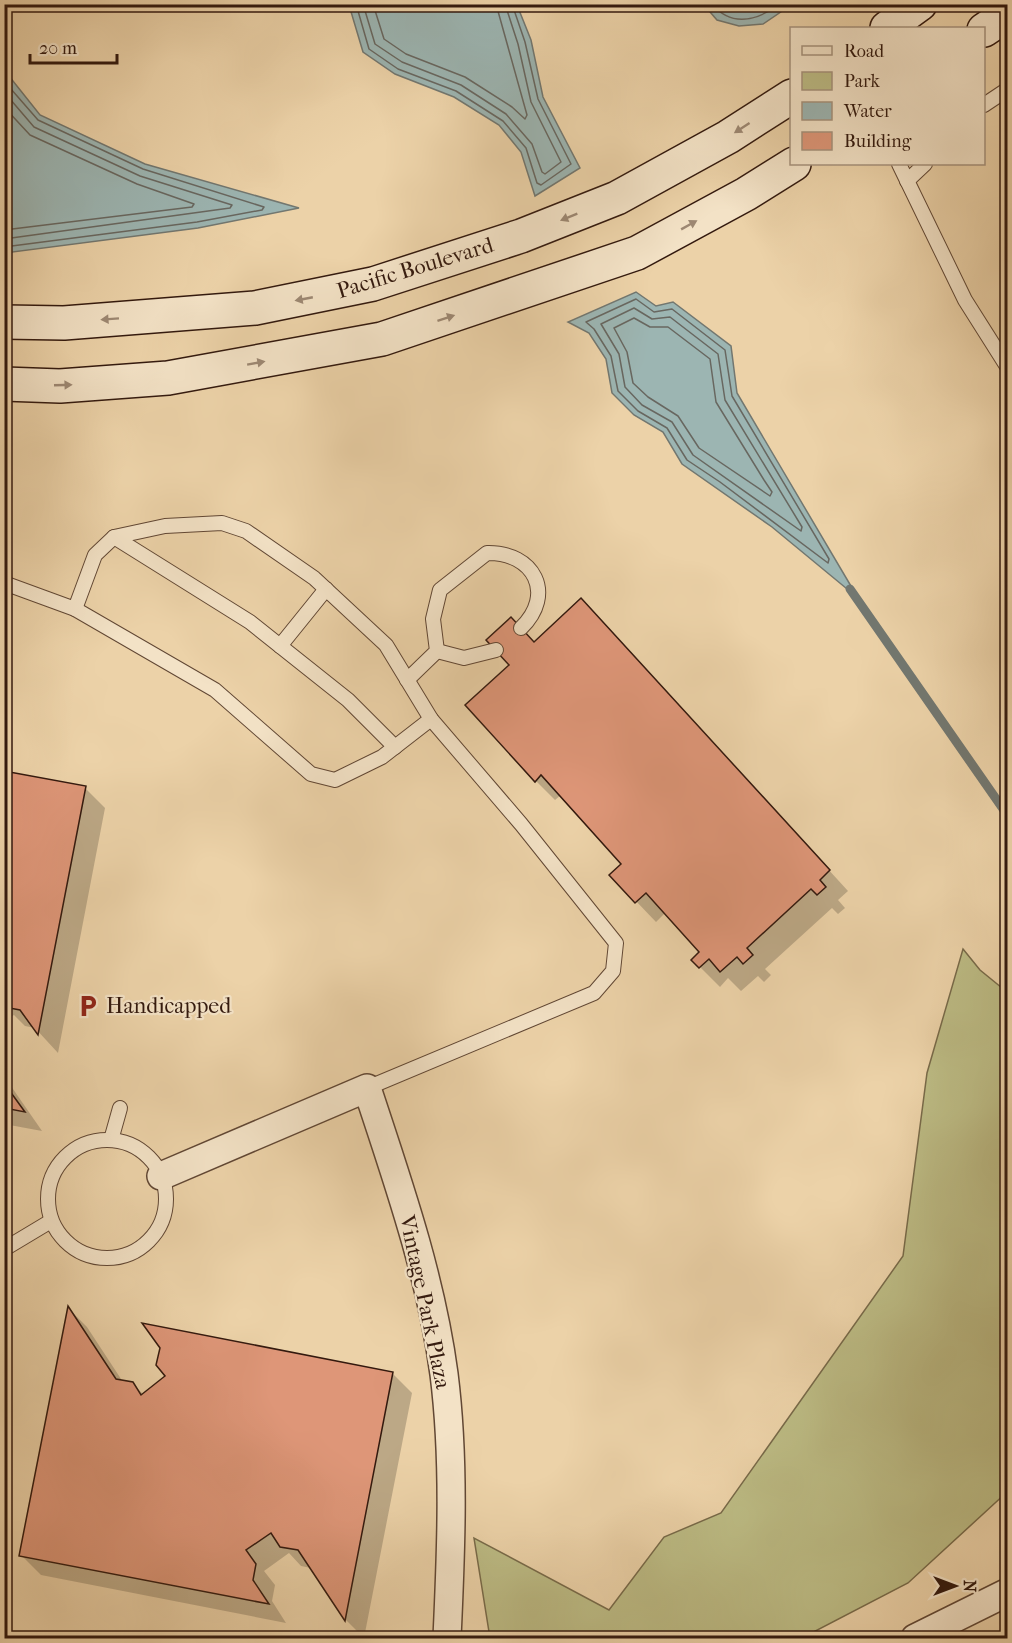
<svg xmlns="http://www.w3.org/2000/svg" width="1012" height="1643" viewBox="0 0 1012 1643" font-family="'IM FELL French Canon',serif">
  <rect width="100%" height="100%" fill="#ecd2a8"/>
  <filter id="stains"><feTurbulence type="fractalNoise" baseFrequency=".00333" numOctaves="4"/><feColorMatrix values="0 0 0 0 .2 0 0 0 0 .09 0 0 0 0 .02 0 0 0 .5 -.17"/></filter>
  <radialGradient id="worn" r=".72"><stop offset=".6" stop-color="#630" stop-opacity="0"/><stop offset="1" stop-color="#630" stop-opacity=".3"/></radialGradient>
  <!-- green -->
  <polygon fill="#bcbb84" stroke="#786a49" stroke-width="1.5" points="963,949 980,970 1007,992 1007,1492 908,1583 802,1638 490,1638 474,1538 609,1610 664,1537 721,1513 903,1256 927,1073"/>
  <!-- water -->
  <g fill="#9cb5b2" stroke="#727770" stroke-width="1.5">
    <polygon points="349,5 517,5 531,40 543,97 580,168 535,196 521,152 499,125 454,97 395,74 363,52"/>
    <polygon points="704,5 791,5 763,24 739,26 717,20"/>
    <polygon points="5,71 40,115 145,164 299,208 198,228 5,253"/>
    <polygon points="636,292 656,306 673,302 731,346 737,393 858,598 772,527 682,464 663,432 634,415 612,393 606,359 589,333 568,322"/>
  </g>
  <!-- shadow -->
  <g fill="#0003">
    <polygon points="601,620 848,891 838,900 845,908 838,914 832,908 765,969 771,975 764,982 758,976 741,991 728,978 720,987 693,960 701,952 665,913 656,922 611,875 623,864 561,795 555,800 536,781 534,643"/>
    <polygon points="4,772 85,788 105,808 58,1053 35,1028 25,1026 14,1015 4,1021"/>
    <polygon points="4,1076 42,1131 4,1124"/>
    <polygon points="69,1309 87,1327 123,1382 132,1383 144,1395 392,1373 412,1393 364,1638 346,1620 311,1568 301,1566 289,1553 264,1571 275,1585 272,1601 286,1623 41,1575 21,1555"/>
  </g>
  <g fill="none" stroke-linecap="round" stroke-linejoin="round">
    <!-- shore -->
    <g stroke="#686760" stroke-width="1.5">
      <polyline points="356,4 369,49 398,69 456,91 503,121 526,148 537,183 541,185 571,164 538,99 525,42 512,4"/>
      <polyline points="363,4 375,44 402,62 461,85 506,114 532,144 542,172 545,174 561,162 531,102 518,44 505,4"/>
      <polyline points="373,4 384,39 406,54 465,77 512,107 525,119 527,115 496,4"/>
      <path d="M712,4c20,24 46,16 68,0"/>
      <polyline points="4,81 38,120 143,169 264,207 262,210 197,222 4,247"/>
      <polyline points="4,92 34,127 140,176 232,205 230,208 4,239"/>
      <polyline points="4,107 30,135 137,184 194,204 192,207 4,230"/>
      <polygon points="636,299 654,312 672,309 725,350 732,396 829,559 828,563 720,482 687,460 667,428 638,411 618,391 611,356 594,329 586,322"/>
      <polygon points="634,308 652,319 670,317 718,354 725,400 802,527 801,531 693,455 672,422 642,405 625,387 619,354 601,324"/>
      <polygon points="634,318 650,327 668,327 710,359 716,402 764,480 772,492 770,496 699,448 678,416 648,397 633,383 627,352 614,328"/>
    </g>
    <!-- stream -->
    <polyline stroke="#727770" stroke-width="9" points="850,589 1008,816"/>
  </g>
  <!-- building -->
  <g fill="#de9678" stroke="#33190e" stroke-width="1.5">
    <polygon points="581,598 830,870 820,880 826,887 817,895 811,889 747,948 753,955 743,964 737,957 720,972 709,959 699,968 691,960 699,952 646,893 635,903 609,875 621,864 541,775 535,782 465,705 509,665 486,640 511,617 534,642"/>
    <polygon points="4,771 86,786 38,1035 20,1010 4,1007"/>
    <polygon points="4,1083 25,1112 4,1108"/>
    <polygon points="68,1306 116,1379 133,1382 141,1395 165,1376 156,1365 160,1348 142,1323 393,1372 345,1621 298,1550 280,1547 271,1533 246,1550 256,1564 253,1580 269,1604 19,1556"/>
  </g>
  <g fill="none" stroke-linecap="round" stroke-linejoin="round">
    <!-- service casing -->
    <g stroke="#614734" stroke-width="16">
      <g id="service">
        <polyline points="984,105 1008,89"/>
        <polyline points="899,164 965,300 1008,368"/>
        <polyline points="907,181 925,164"/>
        <polyline points="114,537 250,622 348,700 395,747"/>
        <polyline points="4,583 75,609 95,555 114,537 165,526 222,523 246,531 314,578 386,645 431,719 521,824 616,943 613,971 594,993 367,1088"/>
        <polyline points="75,609 215,690 311,774 335,780 382,757 431,719"/>
        <polyline points="280,646 326,589"/>
        <polyline points="437,651 464,658 496,650"/>
        <path d="M407,680l30,-29 -4,-32 7,-29 47,-37c47,-1 69,41 34,75"/>
        <circle cx="107" cy="1199" r="59"/>
        <polyline points="111,1140 120,1108"/>
        <polyline points="6,1248 51,1221"/>
      </g>
    </g>
    <!-- minor casing -->
    <g stroke="#614734" stroke-width="30">
      <g id="minor">
        <path d="M161,1176l206,-88c31,94 64,188 77,286 11,87 7,178 3,264"/>
        <polyline points="915,1638 1008,1592"/>
      </g>
    </g>
    <!-- secondary casing -->
    <g stroke="#33190e" stroke-width="36">
      <g id="secondary">
        <polyline points="887,28 920,4"/>
        <polyline points="984,30 1008,14"/>
        <polyline points="4,322 64,323 255,308 373,284 521,236 617,198 728,137 792,96"/>
        <polyline points="4,384 60,386 168,378 382,339 637,253 746,194 794,164"/>
      </g>
    </g>
    <!-- service -->
    <use href="#service" stroke="#f3e2c6" stroke-width="14"/>
    <!-- minor -->
    <use href="#minor" stroke="#f3e2c6" stroke-width="27"/>
    <!-- secondary -->
    <use href="#secondary" stroke="#f3e2c6" stroke-width="33"/>
  </g>
  <!-- one-way arrows -->
  <defs><path id="oneway-solid" d="M-6-.8H1V-3.2L6.5 0L1 3.2V.8H-6Z" transform="scale(1.5)"/></defs>
  <g fill="#9d8873">
    <use href="#oneway-solid" transform="translate(742 128) rotate(147)"/>
    <use href="#oneway-solid" transform="translate(569 217) rotate(158)"/>
    <use href="#oneway-solid" transform="translate(689 225) rotate(-29)"/>
    <use href="#oneway-solid" transform="translate(304 299) rotate(169)"/>
    <use href="#oneway-solid" transform="translate(446 318) rotate(-18)"/>
    <use href="#oneway-solid" transform="translate(110 319) rotate(176)"/>
    <use href="#oneway-solid" transform="translate(256 363) rotate(-10)"/>
    <use href="#oneway-solid" transform="translate(63 385) rotate(-2)"/>
  </g>
  <!-- icons -->
  <defs>
    <g id="parking-bare" transform="scale(1.8)"><path d="M-3.5-5.5H1a3.5 3.5 0 0 1 0 7H-1V5.5H-3.5ZM-1-3.4V-.6H.8a1.4 1.4 0 0 0 0-2.8Z" fill="#8f2418" stroke="#f3e2c6" stroke-width="2.5" paint-order="stroke"/></g>
  </defs>
  <g fill-rule="evenodd">
    <use href="#parking-bare" x="88" y="1006"/>
  </g>
  <g text-anchor="middle" dominant-baseline="central" stroke-width="4.5" stroke-linejoin="round" paint-order="stroke">
    <!-- street labels -->
    <g font-size="22" fill="#33190e" stroke="#f3e2c6">
      <text transform="translate(415 268) rotate(-17)">Pacific Boulevard</text>
      <text transform="translate(425 1302) rotate(78)">Vintage Park Plaza</text>
    </g>
    <!-- poi labels -->
    <g font-size="22" fill="#33190e" stroke="#f3e2c6" text-anchor="start">
      <text x="106" y="1006">Handicapped</text>
    </g>
  </g>
  <!-- margin -->
  <rect width="1012" height="1643" fill="none" stroke="#ecd2a8" stroke-width="24"/>
  <rect x="6" y="6" width="1000" height="1631" fill="none" stroke="#33190e" stroke-width="3"/>
  <rect x="12" y="12" width="988" height="1619" fill="none" stroke="#33190e" stroke-width="1.5"/>
  <!-- legend -->
  <rect x="790" y="27" width="195" height="138" fill="#f3e2c6" stroke="#a6927c" stroke-width="1.5"/>
  <rect x="802" y="46" width="30" height="9" fill="#f3e2c6" stroke="#a6927c" stroke-width="1.5"/>
  <text x="844" y="57" font-size="18" fill="#33190e">Road</text>
  <rect x="802" y="72" width="30" height="18" fill="#bcbb84" stroke="#a6927c" stroke-width="1.5"/>
  <text x="844" y="87" font-size="18" fill="#33190e">Park</text>
  <rect x="802" y="102" width="30" height="18" fill="#9cb5b2" stroke="#a6927c" stroke-width="1.5"/>
  <text x="844" y="117" font-size="18" fill="#33190e">Water</text>
  <rect x="802" y="132" width="30" height="18" fill="#de9678" stroke="#a6927c" stroke-width="1.5"/>
  <text x="844" y="147" font-size="18" fill="#33190e">Building</text>
  <!-- north arrow -->
  <g transform="translate(955 1586) rotate(90)" stroke="#f3e2c6" stroke-width="4.5" paint-order="stroke">
  <path d="M0-4.5L10 22L0 15L-10 22Z" fill="#33190e"/>
  <text y="-9" font-size="16" font-weight="bold" text-anchor="middle" fill="#33190e">N</text>
  </g>
  <!-- scale -->
  <path d="M30 54v9h87v-9" fill="none" stroke="#33190e" stroke-width="3"/>
  <text x="39" y="54" font-size="18" fill="#33190e" stroke="#f3e2c6" stroke-width="4.5" paint-order="stroke">20 m</text>
  <rect width="100%" height="100%" filter="url(#stains)"/>
  <rect width="100%" height="100%" fill="url(#worn)"/>
</svg>
